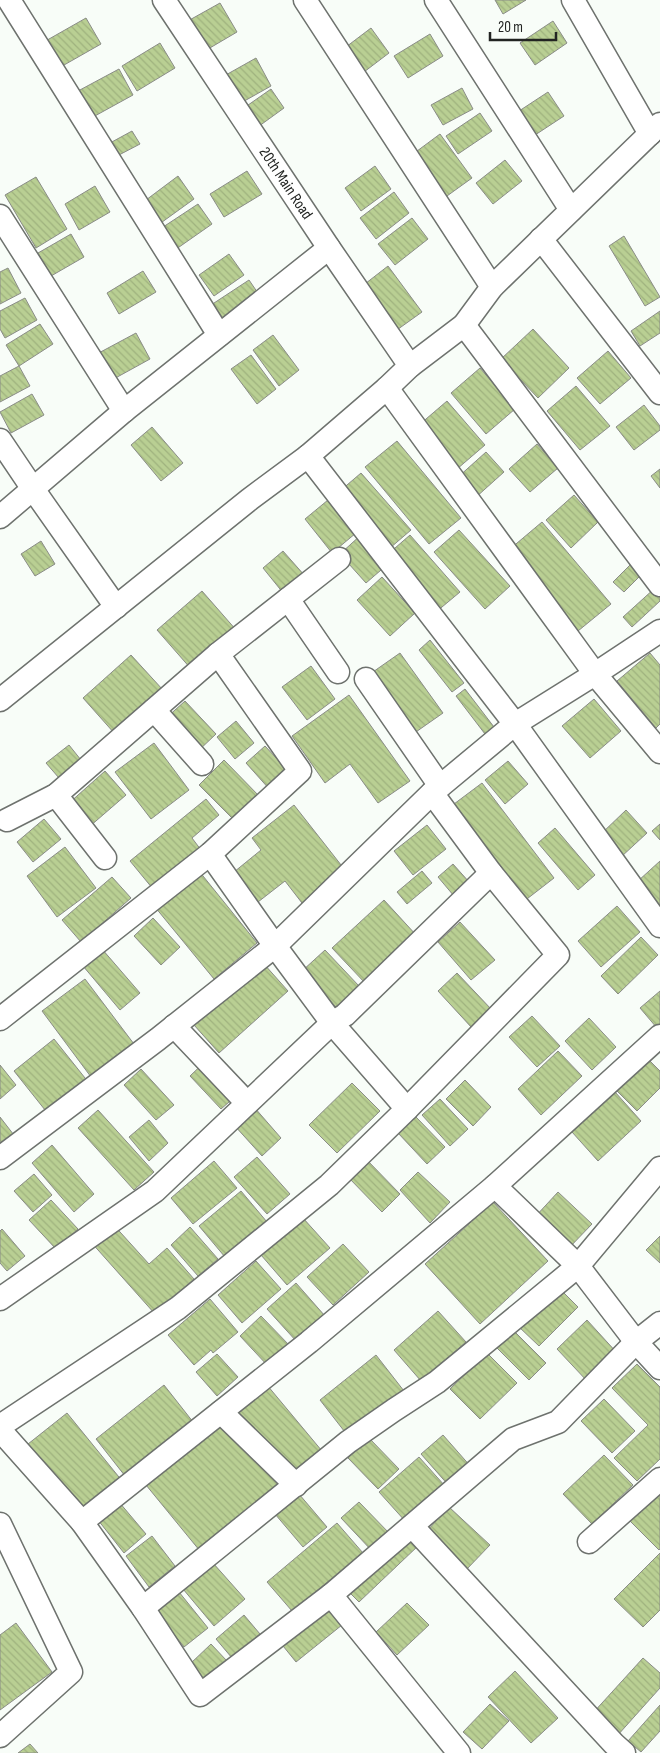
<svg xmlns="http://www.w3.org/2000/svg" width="660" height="1753" viewBox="0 0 660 1753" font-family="'Sofia Sans Condensed',sans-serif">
  <defs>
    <pattern id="building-back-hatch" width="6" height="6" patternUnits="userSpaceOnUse" patternTransform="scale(1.25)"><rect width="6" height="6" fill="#b9cf93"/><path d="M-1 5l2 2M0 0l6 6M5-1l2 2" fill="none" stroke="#9fb27e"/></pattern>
  </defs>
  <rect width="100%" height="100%" fill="#f8fdf8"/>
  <!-- building -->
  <g fill="url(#building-back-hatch)" stroke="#8a8c87">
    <polygon points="495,0 526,0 503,14"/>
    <polygon points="220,3 237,32 203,52 186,22"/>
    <polygon points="86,18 101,44 57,69 42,43"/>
    <polygon points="553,21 567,43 535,65 520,43"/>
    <polygon points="371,28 389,53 360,75 342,50"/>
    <polygon points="430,34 443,56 408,78 394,56"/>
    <polygon points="160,43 175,68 137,91 122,66"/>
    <polygon points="256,58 271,86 239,104 224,76"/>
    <polygon points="119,69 133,95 93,117 78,91"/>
    <polygon points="462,88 473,109 443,125 431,105"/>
    <polygon points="271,89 284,108 255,129 241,110"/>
    <polygon points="548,92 564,116 532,137 516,113"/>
    <polygon points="480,113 492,131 458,154 446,136"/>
    <polygon points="132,131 140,144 117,156 110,143"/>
    <polygon points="440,134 472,178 440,201 409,157"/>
    <polygon points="505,160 522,181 493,204 476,183"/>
    <polygon points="375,166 391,189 361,211 345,188"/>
    <polygon points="247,171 262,194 224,217 210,194"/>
    <polygon points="178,176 194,199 158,225 142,203"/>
    <polygon points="36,177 67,229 36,248 5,195"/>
    <polygon points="95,186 110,212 79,230 65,204"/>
    <polygon points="394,192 409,213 376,239 360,218"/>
    <polygon points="198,204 212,224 172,252 157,231"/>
    <polygon points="412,218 428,239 395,265 378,244"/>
    <polygon points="71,234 84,257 51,276 38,253"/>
    <polygon points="624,236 660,297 645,306 609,246"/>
    <polygon points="229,254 244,275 214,296 199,275"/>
    <polygon points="388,266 422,312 394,332 361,287"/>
    <polygon points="8,268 21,293 0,304 0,272"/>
    <polygon points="143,271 156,292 119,314 107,293"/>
    <polygon points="249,280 262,299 223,324 211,305"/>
    <polygon points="25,298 37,320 5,338 0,329 0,311"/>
    <polygon points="660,311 660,333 640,346 631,331"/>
    <polygon points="40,324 53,344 19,366 6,345"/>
    <polygon points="533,329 569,368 538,398 501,359"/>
    <polygon points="136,333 150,359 110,381 95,355"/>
    <polygon points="273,335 299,370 279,386 253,350"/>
    <polygon points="608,351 631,378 600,404 577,378"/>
    <polygon points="251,355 276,389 257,404 231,369"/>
    <polygon points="19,366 30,386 0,402 0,376"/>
    <polygon points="480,368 515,409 486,434 451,393"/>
    <polygon points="576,386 610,426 580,450 547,411"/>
    <polygon points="32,394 44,415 11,433 0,412"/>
    <polygon points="447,401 485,445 457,469 419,425"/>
    <polygon points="644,405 660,426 660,430 634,450 616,427"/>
    <polygon points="152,427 183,463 161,481 131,445"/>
    <polygon points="397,441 461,518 429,544 365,467"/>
    <polygon points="537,444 558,468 530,492 509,469"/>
    <polygon points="486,452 504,472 475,498 457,478"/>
    <polygon points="660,469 660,488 651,476"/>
    <polygon points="361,473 411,530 390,548 340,491"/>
    <polygon points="574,495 598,522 571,548 546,520"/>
    <polygon points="328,500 356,533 332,553 305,519"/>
    <polygon points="542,522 611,604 578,631 510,549"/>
    <polygon points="459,530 510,586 485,609 434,552"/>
    <polygon points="362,534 388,564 366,583 340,554"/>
    <polygon points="410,535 460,592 436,612 387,555"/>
    <polygon points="41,541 55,564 35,576 21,554"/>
    <polygon points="283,551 305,576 284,594 263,568"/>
    <polygon points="632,563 642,574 624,592 613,582"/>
    <polygon points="382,577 415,613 390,636 357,600"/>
    <polygon points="655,588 660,594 660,601 632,627 623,617"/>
    <polygon points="202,591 237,631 192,670 157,630"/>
    <polygon points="430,640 464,683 452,692 419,650"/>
    <polygon points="400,653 443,713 413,734 370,674"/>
    <polygon points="650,653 660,665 660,724 656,728 617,681"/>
    <polygon points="131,655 163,690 115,734 83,698"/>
    <polygon points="311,666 335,699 307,720 282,687"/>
    <polygon points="465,689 494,727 485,734 456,696"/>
    <polygon points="349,695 410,781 378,803 350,764 325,783 292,736"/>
    <polygon points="594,699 621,731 590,758 562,726"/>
    <polygon points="185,701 216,734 196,753 165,719"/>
    <polygon points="236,721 254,743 235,759 217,737"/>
    <polygon points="154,743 189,790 151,819 115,772"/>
    <polygon points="69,745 81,760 59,778 46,763"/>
    <polygon points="265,746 290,773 271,791 246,763"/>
    <polygon points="224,760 261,798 236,822 199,785"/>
    <polygon points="508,761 528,784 505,804 485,780"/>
    <polygon points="105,771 126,795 89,827 68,804"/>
    <polygon points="482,783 554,878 523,902 450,807"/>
    <polygon points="206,799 219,815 192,838 201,850 153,889 130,861"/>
    <polygon points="294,805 345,870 302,903 285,881 258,902 234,872 261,850 252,838"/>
    <polygon points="626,810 647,833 621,857 600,835"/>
    <polygon points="44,819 61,839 33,862 17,842"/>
    <polygon points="660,824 660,840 652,831"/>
    <polygon points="427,825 446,849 413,875 394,851"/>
    <polygon points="555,828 595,875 578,890 538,843"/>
    <polygon points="65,847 96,888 57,917 27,876"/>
    <polygon points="660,861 660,906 638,881"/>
    <polygon points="453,864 470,883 454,896 438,877"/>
    <polygon points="199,871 257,943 214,979 155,907"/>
    <polygon points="422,871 432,883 407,904 397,892"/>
    <polygon points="112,877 131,898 81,942 62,920"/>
    <polygon points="384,900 417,936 366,984 332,948"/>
    <polygon points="617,906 640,932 601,967 578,941"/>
    <polygon points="153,918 180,947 161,965 134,936"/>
    <polygon points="460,922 495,960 471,980 438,942"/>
    <polygon points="641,937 658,955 618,994 601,976"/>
    <polygon points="102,949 140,993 120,1010 83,966"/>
    <polygon points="325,950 359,986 336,1007 302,971"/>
    <polygon points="264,964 288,991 219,1053 194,1025"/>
    <polygon points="457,973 492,1010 472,1028 438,991"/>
    <polygon points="85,979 137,1048 94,1081 42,1011"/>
    <polygon points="660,991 660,1025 657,1028 640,1008"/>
    <polygon points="532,1016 560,1046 537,1067 509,1037"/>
    <polygon points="589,1018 616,1047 592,1070 565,1041"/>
    <polygon points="54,1039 89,1083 49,1115 14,1071"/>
    <polygon points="558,1051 582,1076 541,1115 518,1089"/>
    <polygon points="213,1054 245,1088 221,1109 190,1076"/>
    <polygon points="647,1058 660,1071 660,1088 637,1111 615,1089"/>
    <polygon points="0,1065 16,1085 0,1099"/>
    <polygon points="141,1069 174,1105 156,1120 124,1085"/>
    <polygon points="465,1080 491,1107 473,1126 446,1099"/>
    <polygon points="352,1083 380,1111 337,1153 309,1125"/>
    <polygon points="615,1092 641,1121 598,1161 572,1132"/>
    <polygon points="440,1099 468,1129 450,1146 422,1115"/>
    <polygon points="254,1107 281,1138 262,1156 234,1125"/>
    <polygon points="98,1110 154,1172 134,1190 78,1128"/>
    <polygon points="0,1117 17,1139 0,1152"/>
    <polygon points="416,1117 445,1147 427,1164 398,1133"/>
    <polygon points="149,1120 168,1143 149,1161 129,1137"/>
    <polygon points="52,1145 94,1194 74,1212 32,1163"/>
    <polygon points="257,1157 290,1194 267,1214 234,1177"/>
    <polygon points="366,1159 400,1194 382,1212 348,1177"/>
    <polygon points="214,1161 237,1188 193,1224 171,1198"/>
    <polygon points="418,1172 450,1202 430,1223 400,1190"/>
    <polygon points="34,1174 52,1195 33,1212 14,1191"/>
    <polygon points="241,1191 267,1222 225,1257 199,1226"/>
    <polygon points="558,1192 592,1224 567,1250 534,1218"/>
    <polygon points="51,1200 78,1229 56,1249 29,1220"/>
    <polygon points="493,1202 548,1261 480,1324 425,1264"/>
    <polygon points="303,1218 330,1248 287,1285 261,1255"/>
    <polygon points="111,1222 149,1264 167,1248 194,1279 155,1314 90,1241"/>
    <polygon points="190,1227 218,1259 198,1276 171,1245"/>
    <polygon points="2,1229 25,1256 7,1271 0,1263 0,1231"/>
    <polygon points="660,1236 660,1263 646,1250"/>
    <polygon points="343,1244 369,1272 333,1305 307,1277"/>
    <polygon points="256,1261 281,1289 242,1323 218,1295"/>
    <polygon points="296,1283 325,1316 297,1342 267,1309"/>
    <polygon points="558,1287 578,1307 539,1346 518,1326"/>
    <polygon points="210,1299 238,1332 213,1353 211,1350 194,1365 168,1335"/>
    <polygon points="438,1311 466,1342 421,1381 394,1350"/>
    <polygon points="261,1316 290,1346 268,1366 240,1336"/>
    <polygon points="587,1320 618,1354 588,1382 557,1349"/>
    <polygon points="510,1327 546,1363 529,1380 493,1344"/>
    <polygon points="487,1353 517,1383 480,1419 450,1389"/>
    <polygon points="217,1354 238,1377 217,1396 196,1372"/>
    <polygon points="376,1355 404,1391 348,1436 320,1400"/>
    <polygon points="637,1364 660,1387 660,1459 637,1481 614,1458 648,1425 612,1388"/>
    <polygon points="164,1385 197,1427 129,1481 96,1439"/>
    <polygon points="267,1385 322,1451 200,1551 146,1485"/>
    <polygon points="604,1399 635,1431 612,1453 581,1421"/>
    <polygon points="67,1413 123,1482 85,1514 28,1444"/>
    <polygon points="443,1435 472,1468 450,1487 421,1454"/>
    <polygon points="369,1438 399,1469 378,1489 348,1458"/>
    <polygon points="604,1455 633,1485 592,1524 563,1494"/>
    <polygon points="419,1457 445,1486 406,1522 379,1492"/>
    <polygon points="660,1489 660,1549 659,1550 629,1520"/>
    <polygon points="299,1494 327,1527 303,1547 275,1514"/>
    <polygon points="119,1502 146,1534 124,1553 98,1520"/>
    <polygon points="359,1502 391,1535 373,1552 341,1518"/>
    <polygon points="449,1507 490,1545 465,1571 425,1533"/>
    <polygon points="337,1523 363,1553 292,1611 267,1582"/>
    <polygon points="407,1532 419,1545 359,1602 347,1590"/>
    <polygon points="152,1536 175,1566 149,1587 126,1556"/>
    <polygon points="660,1553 660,1610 643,1627 614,1599"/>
    <polygon points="213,1563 245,1599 214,1626 183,1589"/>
    <polygon points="179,1592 208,1628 184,1647 156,1611"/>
    <polygon points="325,1603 342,1625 296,1662 279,1641"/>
    <polygon points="407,1603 429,1625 397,1655 376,1632"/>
    <polygon points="244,1615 260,1634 232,1658 216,1639"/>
    <polygon points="16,1623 52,1672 0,1710 0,1635"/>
    <polygon points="211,1644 227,1661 206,1681 190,1664"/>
    <polygon points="643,1658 660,1673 660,1688 617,1736 592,1714"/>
    <polygon points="515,1671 558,1718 531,1743 488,1697"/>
    <polygon points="490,1704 509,1721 482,1749 463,1732"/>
    <polygon points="660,1705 660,1731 641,1752 628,1741"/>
    <polygon points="30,1744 38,1753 18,1753"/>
  </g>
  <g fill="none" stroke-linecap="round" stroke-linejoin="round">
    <!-- minor casing -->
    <g stroke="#6e726e" stroke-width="25">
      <g id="minor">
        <polyline points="9,0 219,335"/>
        <path id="s1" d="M164,0l165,248 81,118"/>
        <polyline points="305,0 492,287"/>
        <polyline points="436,0 571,210"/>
        <polyline points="573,0 650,134"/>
        <polyline points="0,216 124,411"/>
        <polyline points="541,239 660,393"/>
        <polyline points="464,325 660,585"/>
        <polyline points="387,388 595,674 660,752"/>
        <polyline points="0,440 33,489 116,607"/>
        <polyline points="308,456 515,724 660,926"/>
        <polyline points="0,517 124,411 329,248"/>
        <polyline points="288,599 338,672"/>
        <polyline points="366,679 440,786"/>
        <polyline points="0,700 250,499 308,456 387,388 410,366 464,325 492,287 660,124"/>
        <polyline points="154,710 202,764"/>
        <polyline points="56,795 105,858"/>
        <polyline points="7,820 56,795 218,654 339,559"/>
        <polyline points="210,854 275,946 332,1023 407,1109"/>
        <polyline points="0,1019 210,854 300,771 218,654"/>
        <polyline points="174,1026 247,1103"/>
        <polyline points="660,1036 495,1186 309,1342 82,1522 143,1608 200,1695 331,1595 513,1439 558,1422 636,1342 660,1323"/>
        <polyline points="0,1158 158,1039 275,946 432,793 515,724 595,674 660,631"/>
        <polyline points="495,1186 578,1266 636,1342 660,1368"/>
        <polyline points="0,1299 155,1191 332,1023 345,1015 491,873"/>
        <polyline points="221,1412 296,1485"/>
        <polyline points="0,1426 178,1308 329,1185 407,1109 558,955 491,873 432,793"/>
        <polyline points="0,1430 82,1522"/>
        <polyline points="0,1524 71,1672 0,1736"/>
        <polyline points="412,1526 614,1744 624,1753"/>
        <polyline points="589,1542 660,1479"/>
        <polyline points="331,1595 459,1753"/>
        <polyline points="143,1608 348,1442 394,1410 437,1382 578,1266 660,1168"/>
      </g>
    </g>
    <!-- minor -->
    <use href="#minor" stroke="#fff" stroke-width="22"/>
  </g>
  <g text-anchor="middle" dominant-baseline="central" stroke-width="4.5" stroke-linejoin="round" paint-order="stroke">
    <!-- street labels -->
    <g font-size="16" fill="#222422" stroke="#f8fdf8">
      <text stroke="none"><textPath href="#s1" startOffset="220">20th Main Road</textPath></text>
    </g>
  </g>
  <!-- scale -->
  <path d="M490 32v8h66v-8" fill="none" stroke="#222422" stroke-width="2.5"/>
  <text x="498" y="32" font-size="15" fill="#222422" stroke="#f8fdf8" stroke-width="4" paint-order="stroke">20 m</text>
</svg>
